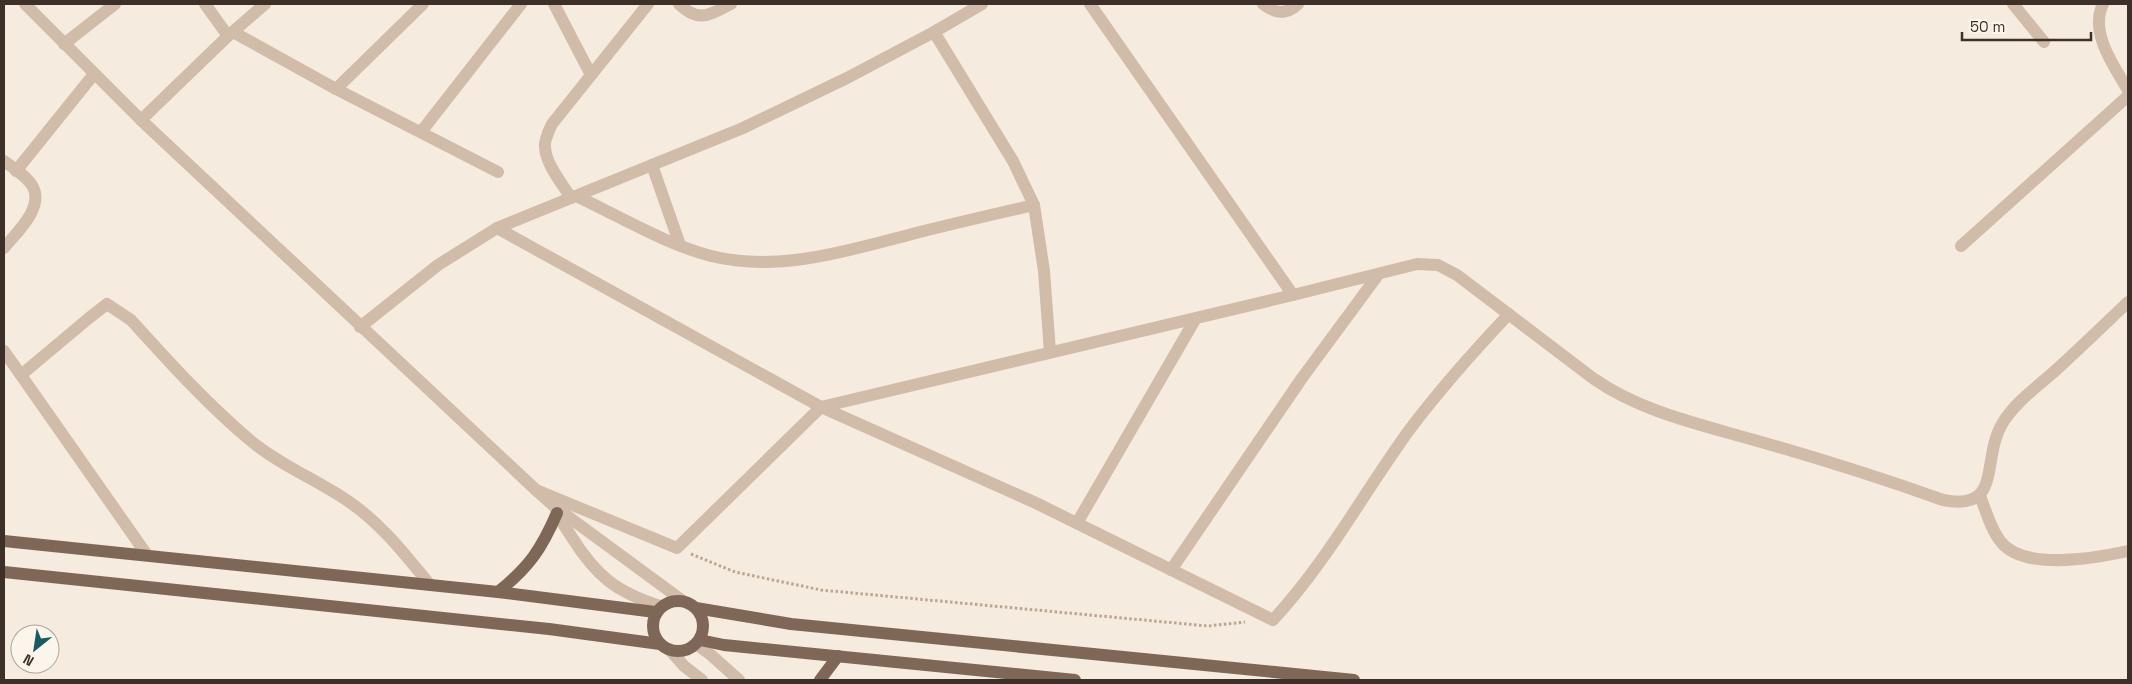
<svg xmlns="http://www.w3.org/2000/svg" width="2132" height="684" viewBox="0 0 2132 684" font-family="'Space Grotesk',sans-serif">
  <rect width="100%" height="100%" fill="#f5ebde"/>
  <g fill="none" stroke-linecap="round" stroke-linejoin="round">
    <!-- path -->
    <polyline stroke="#bca692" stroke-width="3" stroke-dasharray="2.5 2.5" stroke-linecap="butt" points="691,554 735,572 821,590 1208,626 1245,622"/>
    <!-- street -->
    <g stroke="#d0bca8" stroke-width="12">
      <polyline points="25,4 141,120 536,490 555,507 683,601"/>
      <polyline points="205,4 228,36"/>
      <polyline points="554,4 591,75"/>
      <path d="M679,4c19,19 30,11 52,0"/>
      <polyline points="1090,4 1293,295"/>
      <path d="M1263,4c13,10 23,11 35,0"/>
      <polyline points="2013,4 2044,42"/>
      <path d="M2103,4c-14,28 11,62 25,86"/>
      <polyline points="233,32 336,89 498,172"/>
      <polyline points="934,32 1013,161 1034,205 1044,271 1050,352"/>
      <polyline points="64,44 115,4"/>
      <polyline points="336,89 423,4"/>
      <polyline points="141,120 228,36 265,4"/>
      <polyline points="421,132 521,4"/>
      <path d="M4,161c9,7 23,15 29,26 11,21 -17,46 -29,61"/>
      <polyline points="652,165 680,245"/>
      <polyline points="16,171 94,74"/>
      <path d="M576,196c43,20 89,48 135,60 69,17 139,-6 205,-23 39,-10 79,-19 118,-28"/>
      <path d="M571,198c-9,-15 -25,-33 -26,-51 -1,-7 4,-16 7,-23l96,-120"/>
      <path d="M497,228l324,179 215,96 237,117c54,-58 91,-128 137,-191 31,-41 64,-78 99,-115"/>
      <polyline points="1961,246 2128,96"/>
      <polyline points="360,327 438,265 497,228 743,128 847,78 934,32 982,4"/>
      <polyline points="4,351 147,555"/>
      <path d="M21,375l68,-57 18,-14 24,16c38,42 77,85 120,121 29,24 64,38 94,58 35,23 59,54 85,86"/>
      <path d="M536,490l141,58 144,-141 472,-112 124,-31 21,1 19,10 137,104c48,33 105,45 160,61 64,18 127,38 189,60 60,12 38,-40 59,-76 13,-22 35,-37 54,-54 24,-22 48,-45 72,-68"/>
      <path d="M1980,496c6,15 11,34 21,46 23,29 95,16 127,9"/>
      <path d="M556,509c3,10 10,19 15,27 25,40 45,56 89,70"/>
      <polyline points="1077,523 1196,318"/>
      <polyline points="1171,570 1302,378 1378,275"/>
      <polyline points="696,644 711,655 739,680"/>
      <polyline points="669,649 684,666 702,680"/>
    </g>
    <!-- primary -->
    <g stroke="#7f6758" stroke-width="12">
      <polyline points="4,541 498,592 655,612"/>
      <polyline points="4,572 549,629 660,644"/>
      <path d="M498,592c31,-25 43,-42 59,-79"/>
      <circle cx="678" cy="626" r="25"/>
      <polyline points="696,608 791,624 1354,680"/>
      <polyline points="700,640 724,645 1075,680"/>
      <polyline points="820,680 838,656"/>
    </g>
  </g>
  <!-- border -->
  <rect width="2132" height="684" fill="none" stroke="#3c3029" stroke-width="10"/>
  <!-- north arrow -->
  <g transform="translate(35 649) rotate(210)"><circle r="24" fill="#fcf5eb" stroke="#afa69d"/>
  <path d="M0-4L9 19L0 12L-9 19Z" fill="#195b63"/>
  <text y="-8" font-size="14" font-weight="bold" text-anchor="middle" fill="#3c3029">N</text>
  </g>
  <!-- scale -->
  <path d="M1962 32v8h129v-8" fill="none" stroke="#3c3029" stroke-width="2.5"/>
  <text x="1970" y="32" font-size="15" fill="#3c3029" stroke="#fcf5eb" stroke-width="4" paint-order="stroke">50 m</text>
</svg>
